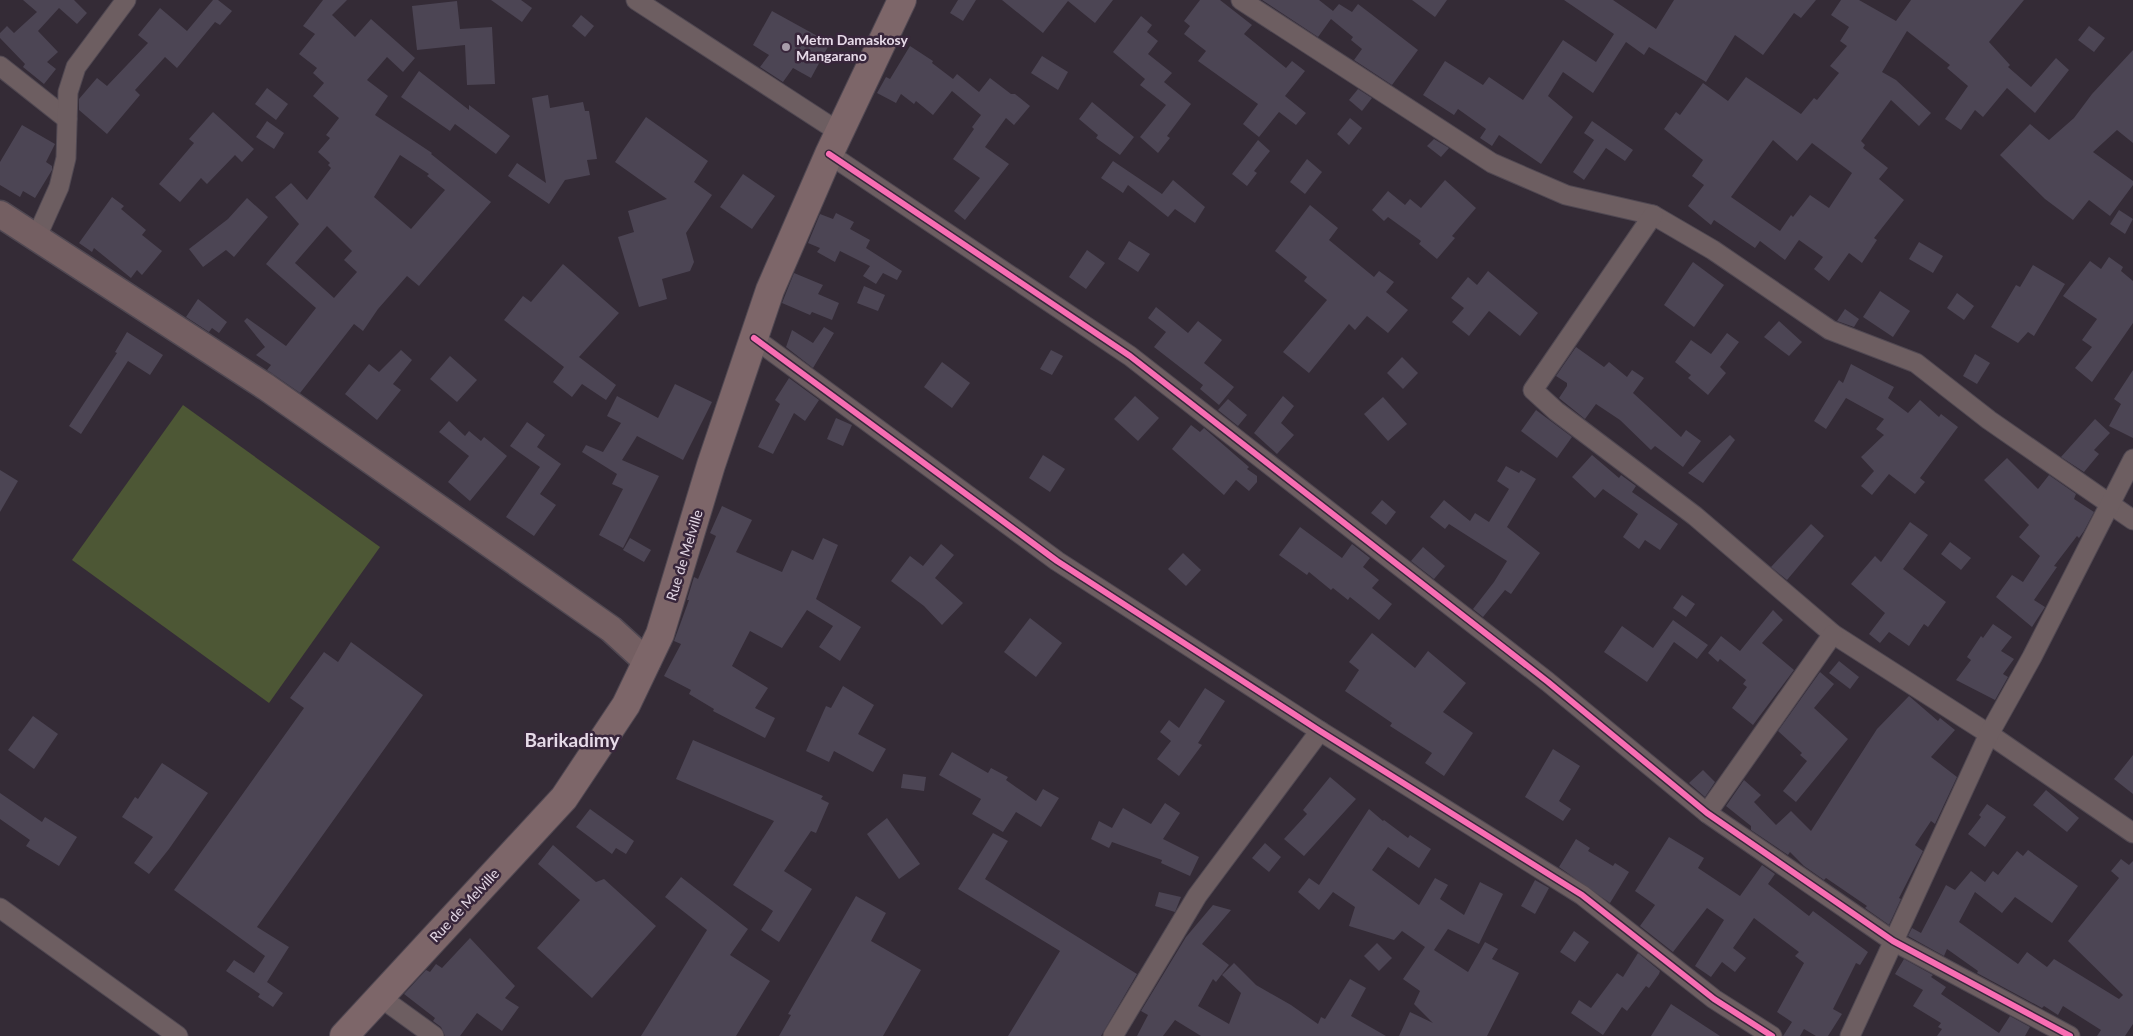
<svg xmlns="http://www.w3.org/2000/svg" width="2133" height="1036" viewBox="0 0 2133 1036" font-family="Lato,sans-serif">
  <rect width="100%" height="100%" fill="#342b36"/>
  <!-- green -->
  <polygon fill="#4d5735" points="183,405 380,547 269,703 72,560"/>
  <!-- building -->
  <g fill="#4c4554" fill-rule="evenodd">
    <polygon points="23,0 74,0 87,13 77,24 59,8 38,31 58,52 47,62 56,69 44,84 23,67 25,64 0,38 0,33 7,26 14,33 37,12"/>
    <polygon points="213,0 218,0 232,11 220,25 215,22 177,68 165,57 135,90 140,95 107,134 79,110 79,99 97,78 107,86 148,43 138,35 160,8 187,31"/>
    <path d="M323,0h24l-15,15 23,22 16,-18 44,39 -12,14 -16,-15 -20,23 21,16 -13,19 57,38 -1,1 60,48 -72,84 -12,-10 -29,33 -15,22 -9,-7 -54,69 -33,-23 4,-5 -15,-10 9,-8 -21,-26 3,-3 39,28 30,-38 -50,-44 33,-40 -24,-27 16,-14 16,17 24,-32 -3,-3 2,-2 -12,-11 12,-14 -4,-3 13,-17 -26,-22 11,-13 -11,-10 4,-5 -18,-14 16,-20 -12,-8zM400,155l29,19 -2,2 18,14 -34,39 -37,-32zM327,226l25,25 -8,9 13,12 -23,26 -39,-35z"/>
    <polygon points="491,0 521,0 532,8 522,22"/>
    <polygon points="958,0 976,0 963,21 950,13"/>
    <polygon points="1002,0 1113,0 1095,23 1068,1 1043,33"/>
    <polygon points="1200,0 1220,0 1252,25 1244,34 1286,68 1292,61 1305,71 1285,96 1306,113 1296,125 1279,112 1259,137 1243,124 1258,104 1198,61 1206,51 1184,34 1190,26 1184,21"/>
    <polygon points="1262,0 1319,0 1333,11 1339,4 1352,12 1358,4 1418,50 1392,85 1354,60 1362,49 1351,40 1353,37 1331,19 1318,37"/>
    <polygon points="1412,0 1447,0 1435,17"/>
    <polygon points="1564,0 1613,0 1656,29 1674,0 1816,0 1801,18 1794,13 1763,55 1735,35 1706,82 1649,47 1644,55 1626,42 1593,93 1563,72 1548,96 1573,117 1541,164 1499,135 1492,146 1480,138 1486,129 1458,109 1454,115 1423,95 1445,61 1483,85 1489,77 1523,100 1563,40 1596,62 1614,34"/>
    <path d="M1841,0h18l37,21 15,-21h113l-35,42 21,23 -2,2 23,20 25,-29 13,12 -34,43 -28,-25 -24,29 -8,-7 -14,20 -16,-11 23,-33 -21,-18 3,-3 -43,-34 -25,41 14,8 35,33 -12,13 -28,-26 -30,41 4,4 -2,3 25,20 -9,11 25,21 -30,38 3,2 -15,23 -13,-10 -20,28 -15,-12 9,-12 -24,-17 -14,20 -25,-19 -5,7 -41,-28 -3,5 -23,-19 16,-21 -12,-9 11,-16 -39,-31 12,-17 4,3 23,-32 25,18 18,-24 55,37 13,-16 3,2 22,-27 -9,-7 17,-20 -7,-5 9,-14 -18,-12zM1773,140l24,21 15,-18 40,30 -23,35 -19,-13 -17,22 -2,-2 -11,16 -49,-34z"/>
    <polygon points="457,1 460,29 492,27 495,84 467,85 465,45 417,50 412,6"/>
    <polygon points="772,11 830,43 811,78 793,68 783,82 760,67 769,55 753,45"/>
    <polygon points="581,15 594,26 585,37 572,26"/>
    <polygon points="1141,16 1152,25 1147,32 1158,41 1148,54 1172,73 1164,82 1191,104 1167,136 1170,138 1158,153 1140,137 1166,105 1140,85 1145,79 1113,52"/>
    <polygon points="2089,26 2105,38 2094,52 2078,40"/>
    <polygon points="910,46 933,61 932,63 953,79 957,74 979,92 990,78 1011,94 1015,94 1030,106 1014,125 1006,118 985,147 1009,164 965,220 954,211 980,178 953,159 974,129 972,127 981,115 952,91 933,115 916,101 914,104 901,94 896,103 877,93 886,77 890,79"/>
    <polygon points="2133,50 2133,143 2117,130 2093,152 2133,181 2133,185 2110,216 2089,200 2073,220 2045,199 2000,155 2030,124 2049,140 2074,118 2092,94"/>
    <polygon points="1042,56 1068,72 1058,90 1031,73"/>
    <polygon points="419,71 469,110 469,105 510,136 496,154 455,124 450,131 401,97"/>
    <polygon points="267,88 288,104 276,120 255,104"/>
    <polygon points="1358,89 1372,98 1362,111 1349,100"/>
    <polygon points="548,95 550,108 583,102 585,111 589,111 597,159 587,160 590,175 565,180 549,204 508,176 517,163 546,183 532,98"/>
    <polygon points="1092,102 1134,137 1120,155 1096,138 1098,135 1079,119"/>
    <polygon points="213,112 254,149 242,162 235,155 207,184 201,178 180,202 159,184 194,143 189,139"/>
    <polygon points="646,117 708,161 694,182 712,195 686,233 694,262 690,271 662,279 667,299 639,307 618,237 634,232 628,211 667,199 615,162"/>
    <polygon points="1350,118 1362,128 1349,145 1337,134"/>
    <polygon points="267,121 284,133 274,149 256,137"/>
    <polygon points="1592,121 1633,150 1625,161 1606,148 1584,180 1573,172 1594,140 1584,133"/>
    <polygon points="22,125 55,144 46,162 52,166 52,170 35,198 23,191 20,197 0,185 0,162"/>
    <polygon points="1434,139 1449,148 1441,157 1427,146"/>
    <polygon points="1258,140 1270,151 1254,171 1257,173 1247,186 1232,174"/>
    <polygon points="1307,159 1322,172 1305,194 1290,182"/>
    <polygon points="1113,161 1162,194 1173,180 1205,207 1195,223 1175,209 1168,217 1128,185 1123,193 1101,178"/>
    <polygon points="743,174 775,196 752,229 720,207"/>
    <polygon points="1445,180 1476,208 1452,236 1455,238 1437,259 1419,244 1421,241 1388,217 1384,221 1372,210 1388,191 1405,205 1410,199 1421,208"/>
    <polygon points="112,197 124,206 121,209 146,230 142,235 162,251 142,275 137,270 131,278 94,248 92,252 79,243"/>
    <polygon points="247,198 268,217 234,257 226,250 203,267 189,249 228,219"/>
    <polygon points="1310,205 1338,228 1329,240 1374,277 1379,271 1394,282 1386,292 1408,310 1388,333 1367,316 1355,330 1349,324 1309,373 1283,352 1327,300 1304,281 1307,277 1275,251"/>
    <polygon points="2119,210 2133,219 2125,234 2110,224"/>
    <polygon points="836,213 854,222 850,229 870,240 866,248 902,271 897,280 883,273 876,284 863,276 870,266 840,251 835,262 817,252 820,248 808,243 820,214 833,219"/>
    <polygon points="1129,241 1150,254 1138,272 1118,259"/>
    <polygon points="1919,242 1943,256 1933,273 1909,259"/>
    <polygon points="1087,250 1105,263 1086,289 1069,277"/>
    <polygon points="2109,257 2123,267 2121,271 2133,281 2133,323 2092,382 2075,368 2092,347 2082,340 2097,319 2063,296 2090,261 2101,269"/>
    <polygon points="1693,262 1724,285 1694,327 1664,305"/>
    <polygon points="563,264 619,313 579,357 616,385 606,400 582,384 572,397 553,382 564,367 504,320 523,296 531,302"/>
    <polygon points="2033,265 2065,284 2034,336 2028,332 2018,343 1991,327 2016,285 2020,287"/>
    <polygon points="1488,271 1538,313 1520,336 1489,311 1469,336 1452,322 1464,308 1451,298 1468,277 1477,285"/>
    <polygon points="794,273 823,285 818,294 839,303 832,320 812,312 810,315 782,303"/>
    <polygon points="864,286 885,295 878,311 857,303"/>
    <polygon points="1880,291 1910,311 1893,337 1863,317"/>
    <polygon points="1957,293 1974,306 1964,320 1947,308"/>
    <polygon points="198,299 227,322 219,333 212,328 209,332 186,317"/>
    <polygon points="1156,307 1188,333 1198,321 1222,340 1204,363 1234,387 1219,405 1200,389 1203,385 1154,347 1166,332 1148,318"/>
    <polygon points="1845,309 1859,319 1854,327 1837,321"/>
    <polygon points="1779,321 1802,342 1789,356 1764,337"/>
    <polygon points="824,327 834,333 813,368 786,347 792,330 813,343"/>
    <polygon points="127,332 163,355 150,375 128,361 81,434 69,426 117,353 115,352"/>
    <polygon points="1727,333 1739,342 1720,367 1726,373 1708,395 1688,378 1691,375 1675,362 1691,340 1711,354"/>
    <polygon points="1576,347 1604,367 1609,362 1627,377 1632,370 1644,378 1633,393 1681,437 1686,430 1701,441 1683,467 1655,446 1651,450 1620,420 1596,404 1585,419 1559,398 1567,386 1567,383 1556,376"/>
    <polygon points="401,350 412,360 393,384 401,390 377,420 345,394 369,364 379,372"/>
    <polygon points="1051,350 1063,356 1052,375 1040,369"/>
    <polygon points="1975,354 1990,363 1977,384 1963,376"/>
    <polygon points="450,356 477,380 457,402 430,379"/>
    <polygon points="1402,357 1418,373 1403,389 1387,373"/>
    <polygon points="942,362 970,383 952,408 924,387"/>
    <polygon points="1851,364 1894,387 1888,398 1908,413 1920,400 1939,417 1941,414 1958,427 1920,478 1925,482 1915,494 1889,474 1872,495 1861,486 1874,471 1861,457 1884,435 1876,429 1884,419 1846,398 1826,429 1814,421 1839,380 1843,383"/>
    <polygon points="2133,370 2133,438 2109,426 2121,404 2114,399"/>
    <polygon points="789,378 819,400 805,421 794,413 773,454 758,447 780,404 775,400"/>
    <polygon points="675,384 712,402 683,460 637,436 622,460 659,476 623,548 599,535 623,489 612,484 617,474 582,452 586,445 603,452 621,423 607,416 617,396 658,418"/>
    <polygon points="1135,396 1159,418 1138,441 1114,419"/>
    <polygon points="1283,396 1294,406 1281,423 1294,435 1277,454 1254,433"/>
    <polygon points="1383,397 1407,424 1388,441 1364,414"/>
    <polygon points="1228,399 1247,415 1238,426 1218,410"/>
    <polygon points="1536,410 1572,437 1557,458 1521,431"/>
    <polygon points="836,418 852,425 843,446 827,439"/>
    <polygon points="2095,419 2110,433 2094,450 2099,454 2084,472 2061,457"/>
    <polygon points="449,421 465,436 469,431 481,441 484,437 507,456 470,501 448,482 469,456 439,432"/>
    <polygon points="527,422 545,435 537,447 561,464 540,494 556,505 534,536 506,517 540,467 510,446"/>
    <polygon points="1191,425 1200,432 1204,428 1249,467 1247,469 1257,476 1257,482 1249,491 1236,480 1224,495 1172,449"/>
    <polygon points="1730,435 1735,440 1703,483 1688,473"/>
    <polygon points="1043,455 1065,469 1050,492 1029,478"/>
    <polygon points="1592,455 1619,478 1621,475 1636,486 1632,492 1678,524 1660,550 1645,540 1639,549 1623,537 1638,514 1603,489 1595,498 1572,477"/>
    <polygon points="2007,458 2038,489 2049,475 2076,494 2074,499 2094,512 2084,531 2079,538 2077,536 2054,566 2057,567 2034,600 2045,607 2032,627 1996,597 2012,575 2023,582 2040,556 2019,537 2029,525 1984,480"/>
    <polygon points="1506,466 1519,473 1521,470 1536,479 1507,527 1540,553 1511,594 1505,590 1483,617 1473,609 1494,582 1507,561 1449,524 1445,529 1430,517 1444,500 1470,521 1475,513 1489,522 1509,489 1497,481"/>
    <polygon points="0,470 18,481 0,512"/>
    <polygon points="1382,500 1396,512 1386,525 1371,513"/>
    <polygon points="722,506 752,520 736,552 782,572 792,550 813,560 823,538 838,545 816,599 861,627 840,661 819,647 833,626 807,610 782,648 750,631 732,666 768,688 755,708 775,718 765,738 713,711 714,709 689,694 691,690 664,676 681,644 674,641 689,600 687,600 694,577 698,579 716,536 710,533"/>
    <polygon points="1910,522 1928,535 1903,569 1946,602 1928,627 1924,624 1909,646 1889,632 1880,643 1869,634 1885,613 1851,584 1875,556 1881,562"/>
    <polygon points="1811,524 1824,536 1787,580 1771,567"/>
    <polygon points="1300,527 1342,558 1352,544 1370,558 1363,567 1379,580 1372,588 1392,604 1379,620 1350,597 1348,600 1333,588 1331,590 1309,572 1307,575 1279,555"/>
    <polygon points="630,538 651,550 644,562 623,550"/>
    <polygon points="1950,542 1971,558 1961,570 1941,554"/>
    <polygon points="941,544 954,555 935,578 963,603 942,625 924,606 891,581 910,556 923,566"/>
    <polygon points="1423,547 1445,566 1434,579 1411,561"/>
    <polygon points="1183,553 1201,570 1186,586 1168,569"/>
    <polygon points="1682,595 1695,604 1686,617 1673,608"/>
    <polygon points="1773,610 1783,620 1762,643 1794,670 1753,725 1732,708 1747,687 1743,684 1746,680 1720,659 1718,662 1708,653 1721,636 1740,651"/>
    <polygon points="1030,618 1062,643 1036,677 1004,652"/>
    <polygon points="1673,620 1708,645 1697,659 1674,642 1647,682 1604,652 1622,626 1653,648"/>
    <polygon points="1993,624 2012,637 2001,651 2014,659 2003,674 2008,677 1995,700 1956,680 1971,660 1967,657 1981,636 1983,638"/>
    <polygon points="1372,633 1415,668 1428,651 1466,683 1443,712 1473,733 1444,776 1425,763 1432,753 1390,726 1392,723 1345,691 1359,670 1349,662"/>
    <polygon points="351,642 423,695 257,927 289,947 267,982 283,993 273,1007 258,997 260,994 226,971 234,960 254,973 265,956 174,890 304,708 290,698 324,652 338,662"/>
    <polygon points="1839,661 1859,677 1850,689 1829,673"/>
    <polygon points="1820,672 1834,684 1814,708 1848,739 1796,802 1783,791 1807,761 1800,755 1802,753 1778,731"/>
    <polygon points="843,686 874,705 858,734 886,749 873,772 834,751 829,762 806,751 826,706 831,708"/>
    <polygon points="1205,688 1225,701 1198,743 1202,745 1179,776 1157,759 1171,741 1160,732 1169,720 1179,728"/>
    <polygon points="1909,696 1938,721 1940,718 1955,730 1931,757 1957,777 1935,824 1931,821 1915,845 1923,851 1899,898 1901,899 1889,925 1865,908 1867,906 1826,878 1824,880 1804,866 1790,852 1788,855 1751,830 1751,826 1726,806 1744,780 1761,795 1754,802 1776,825 1791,811 1811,831 1877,729"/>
    <polygon points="33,716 58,734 34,769 8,750"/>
    <polygon points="693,740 823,796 821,799 829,803 816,833 811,831 784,871 812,889 779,942 761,930 773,911 733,885 774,821 676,779"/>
    <polygon points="1553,749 1580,766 1559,801 1571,809 1563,821 1525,797"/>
    <polygon points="952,752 988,773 991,768 1008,777 1006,780 1036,801 1043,789 1059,798 1041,827 1016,812 1003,832 972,814 981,799 939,775"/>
    <polygon points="2133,755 2133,794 2114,779"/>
    <polygon points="162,763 208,793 169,849 149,874 134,863 153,837 122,817 135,797 138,799"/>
    <polygon points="1703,770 1715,782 1705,797 1689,783"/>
    <polygon points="903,774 926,777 924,791 901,788"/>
    <polygon points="1330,777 1356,799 1304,856 1284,839 1307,814 1303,810"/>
    <polygon points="2046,790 2079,818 2067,832 2033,805"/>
    <polygon points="0,793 42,822 45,817 77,837 59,866 26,846 30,840 0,819"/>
    <polygon points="1165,803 1180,813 1163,839 1199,857 1190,876 1161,863 1162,860 1112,842 1109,848 1091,839 1099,821 1112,828 1123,808 1151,824"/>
    <polygon points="1987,804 2006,817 1985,847 1968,834 1981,817 1979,815"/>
    <polygon points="590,809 634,841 626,854 616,848 612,854 576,827"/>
    <polygon points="1369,809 1383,821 1384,820 1408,838 1410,835 1431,849 1419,868 1388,847 1372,870 1419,905 1435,878 1448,885 1440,899 1464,915 1480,882 1503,894 1479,944 1448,929 1434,950 1468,972 1485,942 1498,949 1492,959 1519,973 1487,1036 1399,1036 1410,1012 1433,1023 1414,1004 1420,991 1403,979 1425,947 1402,931 1394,940 1349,926 1355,907 1333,892 1319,910 1298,892 1309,878 1319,885"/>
    <polygon points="887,818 920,864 899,879 867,834"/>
    <polygon points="993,833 1008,841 985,879 1137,974 1101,1036 1008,1036 1060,951 958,889"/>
    <polygon points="1669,837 1704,858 1698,868 1740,896 1762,865 1775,874 1768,884 1809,916 1813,911 1868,952 1860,965 1856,963 1833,1009 1842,1014 1828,1036 1816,1036 1804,1029 1800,1036 1783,1036 1792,1022 1777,1012 1804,963 1795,956 1799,952 1754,918 1733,948 1746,958 1735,972 1722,962 1711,977 1695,966 1724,920 1707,908 1673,952 1640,926 1655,905 1635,891"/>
    <polygon points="1576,839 1590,848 1588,851 1613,866 1615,863 1629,872 1610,903 1559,867"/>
    <polygon points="1265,843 1281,857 1269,872 1252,858"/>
    <polygon points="553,845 596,882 604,879 656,926 592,998 537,948 580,900 538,864"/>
    <polygon points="2028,850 2078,886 2052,923 2015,897 2002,913 1975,892 1959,922 2018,964 2027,952 2047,967 2054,959 2119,999 2123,995 2068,941 2119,878 2111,871 2121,859 2129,865 2133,861 2133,1024 2125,1036 2097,1036 2101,1030 2063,1006 2058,1015 2044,1006 2042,1008 1977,973 1978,971 1947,949 1944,956 1908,936 1912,928 1921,933 1946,885 1955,890 1971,871 1985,882 1993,871 1998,875 2017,851 2023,856"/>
    <polygon points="681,877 748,929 730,955 770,981 736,1036 641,1036 707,930 665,897"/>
    <polygon points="1535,880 1549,888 1535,914 1521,906"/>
    <polygon points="1159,892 1181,897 1175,912 1155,906"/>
    <polygon points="856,896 886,913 871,941 921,970 883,1036 779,1036 791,1015 788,1014"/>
    <polygon points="1213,905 1231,910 1202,944 1229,965 1216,982 1213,979 1198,1006 1229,1024 1241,993 1222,975 1234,963 1256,985 1291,1005 1318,1024 1321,1017 1325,1019 1350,979 1366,988 1351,1016 1386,1036 1201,1036 1175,1020 1163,1036 1137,1036 1148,1015 1141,1011 1186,937"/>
    <polygon points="1574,931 1589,942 1575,962 1560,952"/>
    <polygon points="470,938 515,986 505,998 519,1007 502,1031 477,1013 460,1036 445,1036 441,1027 433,1021 435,1018 404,994 426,970 430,972 436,964 442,968"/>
    <polygon points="1377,943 1392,958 1379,971 1364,956"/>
    <polygon points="1638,953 1660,971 1659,974 1649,988 1646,986 1627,1011 1622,1007 1603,1035 1571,1013 1579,1000 1591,1008 1617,973 1623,977"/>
    <polygon points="1904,959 1933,975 1931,977 1946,987 1941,994 1999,1033 2010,1016 2030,1027 2025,1036 1937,1036 1942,1029 1938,1027 1941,1023 1913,1006 1923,990 1895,974"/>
    <polygon points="1671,1004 1720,1036 1651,1036"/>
  </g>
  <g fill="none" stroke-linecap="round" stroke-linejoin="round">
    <!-- street casing -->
    <g stroke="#504852" stroke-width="21">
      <g id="street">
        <polyline points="636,0 839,132"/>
        <polyline points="1241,0 1492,163 1566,195 1653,215 1713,250 1830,330 1916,363 1989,420 2133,520"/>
        <polyline points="0,66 67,119"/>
        <polyline points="829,154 1130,356 1548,682 1707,813 1893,941 2070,1036"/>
        <polyline points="1653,215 1533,390 1556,411 1695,516 1833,634 1989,734 2133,833"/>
        <polyline points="37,236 59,187 66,158 68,92 76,67 126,0"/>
        <polyline points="754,338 1057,561 1320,731 1582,895 1714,999 1772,1036"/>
        <polyline points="1707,813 1833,634"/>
        <polyline points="0,908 178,1036"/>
        <polyline points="380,997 434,1036"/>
        <polyline points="1113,1036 1197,896 1320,731"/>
        <polyline points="1850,1036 1989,734 2032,657 2133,459"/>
      </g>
    </g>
    <!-- secondary casing -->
    <g stroke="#504852" stroke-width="29">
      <polyline id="secondary" points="0,214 266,387 611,629 647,662"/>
    </g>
    <!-- primary casing -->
    <g stroke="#504852" stroke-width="30">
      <polyline id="primary" points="344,1036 564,798 626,705 660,634 711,465 770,290 829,154 902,0"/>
    </g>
    <!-- street -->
    <use href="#street" stroke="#6d5e61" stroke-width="19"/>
    <!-- secondary -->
    <use href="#secondary" stroke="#745f62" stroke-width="26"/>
    <!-- primary -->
    <use href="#primary" stroke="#7d6669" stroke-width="28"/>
    <!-- cycleway casing -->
    <g stroke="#38263b" stroke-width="9">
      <g id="cycleway">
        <polyline points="829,154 1130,356 1548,682 1707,813 1893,941 2070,1036"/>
        <polyline points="754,338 1057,561 1320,731 1582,895 1714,999 1772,1036"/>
      </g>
    </g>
    <!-- cycleway -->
    <use href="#cycleway" stroke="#f96db3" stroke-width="6"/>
  </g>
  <!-- markers -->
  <circle fill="#a89daa" stroke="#38263b" stroke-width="2" cx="786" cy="47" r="5"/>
  <g text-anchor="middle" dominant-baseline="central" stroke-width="5" stroke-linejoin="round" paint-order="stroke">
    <!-- poi labels -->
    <g font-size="14" font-weight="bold" fill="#e6dae8" stroke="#38263b" text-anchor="start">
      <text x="796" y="39">Metm Damaskosy<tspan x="796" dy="16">Mangarano</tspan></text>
    </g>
    <!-- street labels -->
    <g font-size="14" fill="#e6dae8" stroke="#38263b">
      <text transform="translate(684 555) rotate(-73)">Rue de Melville</text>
      <text transform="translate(464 905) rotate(-47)">Rue de Melville</text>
    </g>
    <!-- district labels -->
    <g font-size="19" font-weight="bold" fill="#e6dae8" stroke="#38263b">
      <text x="572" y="739">Barikadimy</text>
    </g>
  </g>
</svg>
